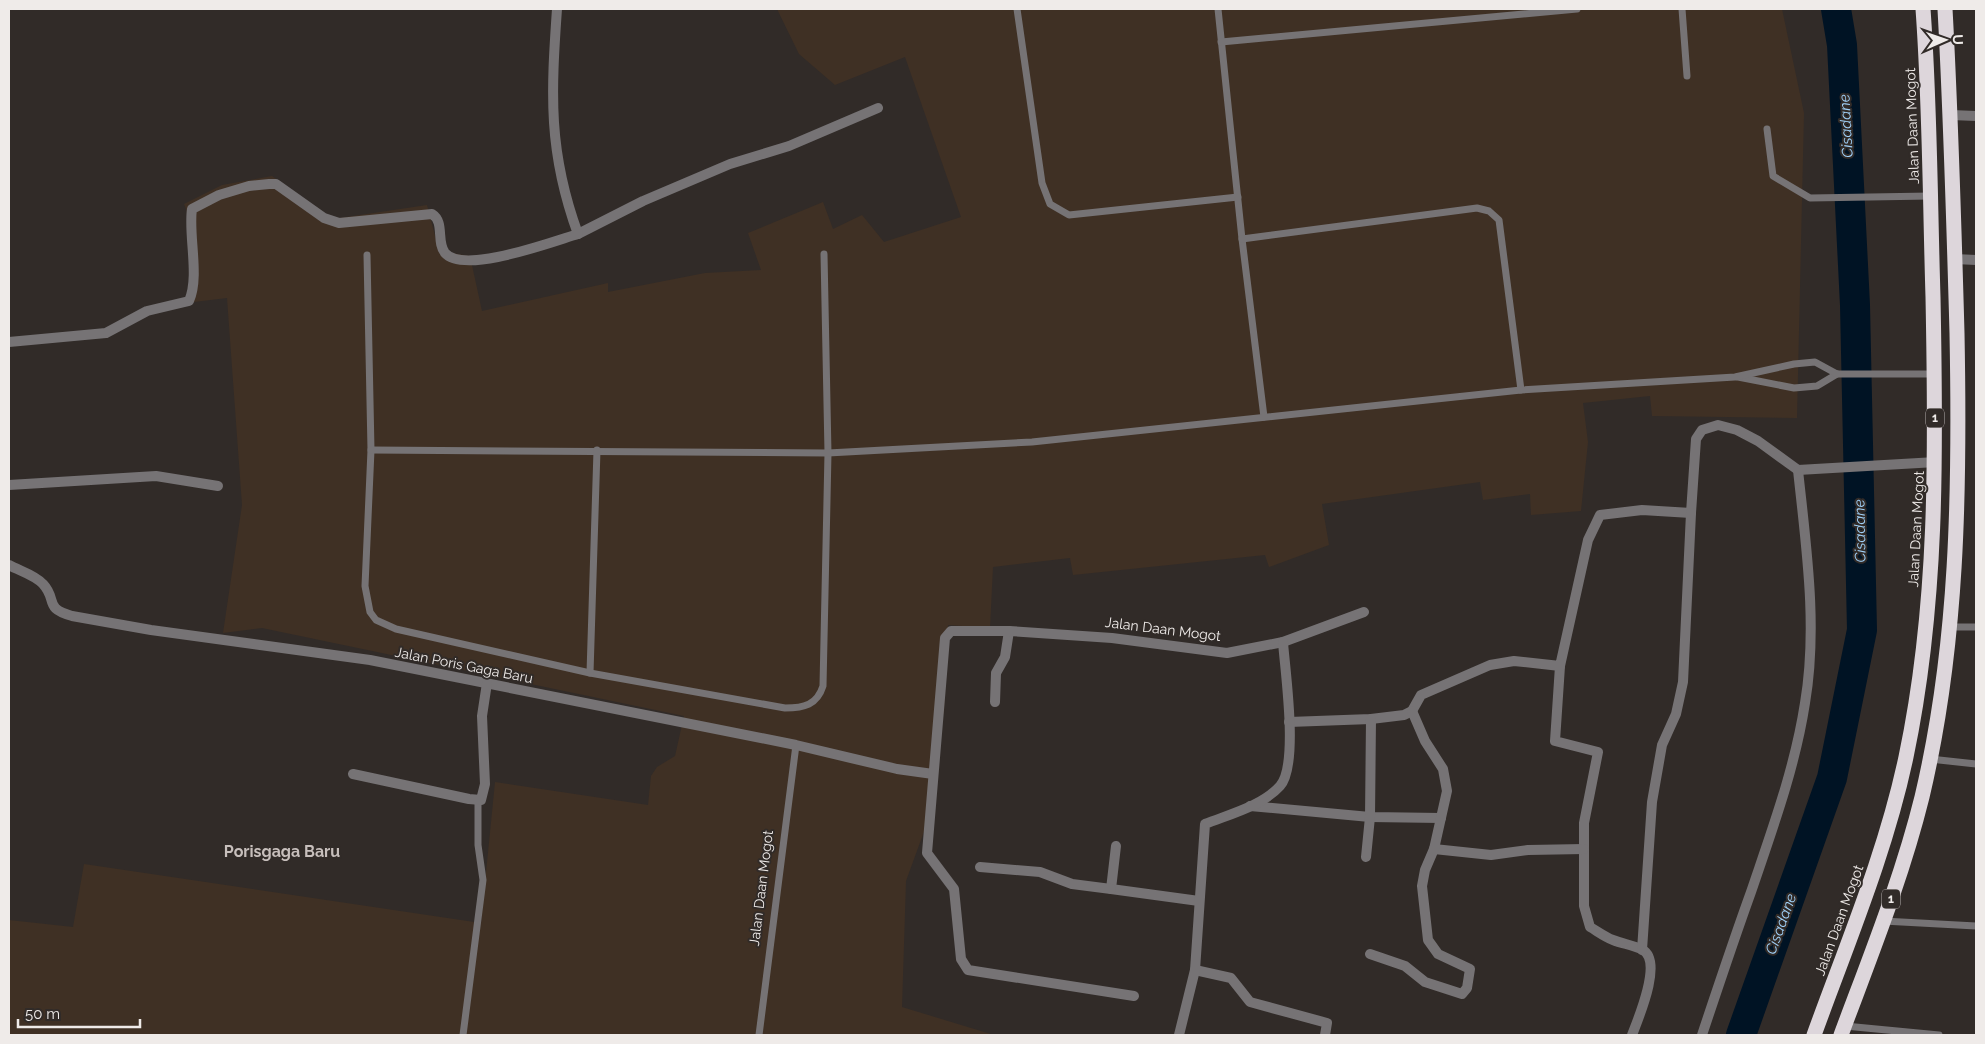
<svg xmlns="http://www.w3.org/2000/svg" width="1985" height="1044" viewBox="0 0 1985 1044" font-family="Raleway,sans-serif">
  <rect width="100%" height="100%" fill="#312b28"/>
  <!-- industrial -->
  <polygon fill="#3f3024" points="777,9 1782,9 1804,113 1797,418 1652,416 1650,396 1583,403 1588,442 1581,511 1531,515 1530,494 1483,500 1480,482 1322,504 1329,545 1269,567 1265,555 1073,575 1070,558 993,567 990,628 948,625 944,713 933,732 926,826 906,881 902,1007 994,1035 9,1035 9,920 73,927 84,864 481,923 495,782 648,805 651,776 657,767 675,756 684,716 262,628 223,633 242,505 227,298 194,302 193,227 184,204 222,185 272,176 333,219 427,205 439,251 470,256 482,311 608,283 608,292 705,273 761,270 748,233 823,202 833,229 862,215 884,242 961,217 905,57 835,85 799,54"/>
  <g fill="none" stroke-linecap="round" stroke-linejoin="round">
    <!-- river -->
    <polyline stroke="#001324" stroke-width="30" points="1741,1035 1832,778 1862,630 1855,305 1842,45 1836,9"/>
    <!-- lane -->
    <g stroke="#767375" stroke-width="7">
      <polyline points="1017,9 1042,183 1050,204 1069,215 1238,197"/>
      <polyline points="1218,9 1242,239 1264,417"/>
      <polyline points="1682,9 1687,76"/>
      <polyline points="1221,42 1577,9"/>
      <polyline points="1767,129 1773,176 1810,198 1930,196"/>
      <polyline points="1242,239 1477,208 1489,211 1499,220 1521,390"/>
      <path d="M367,255l4,195 -6,136 5,26 6,8 20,9 194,44 195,35c19,0 32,-3 38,-22l5,-233 -4,-199"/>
      <polyline points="1738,377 1794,388 1817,386 1837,374"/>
      <polyline points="371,450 828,453 1032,442 1521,390 1735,377 1794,364 1815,362 1837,374 1934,374"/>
      <polyline points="1949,627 1976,627"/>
      <polyline points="590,673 597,450"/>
      <polyline points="1930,759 1976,764"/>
      <polyline points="1883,921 1976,926"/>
      <polyline points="1845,1026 1939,1035"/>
      <polyline points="463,1035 483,880 478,845 478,801"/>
      <polyline points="759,1035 796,745"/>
    </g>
    <!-- street -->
    <g stroke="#767375" stroke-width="10">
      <polyline points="1951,115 1976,116"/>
      <polyline points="578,234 643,201 730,164 789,146 878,108"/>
      <polyline points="1955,259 1976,260"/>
      <path d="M9,342l97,-9 41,-22 42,-10c11,-24 -1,-67 3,-92l27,-14 30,-9 20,-2h7l48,34 15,5 93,-9c13,8 4,28 13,39 19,22 109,-12 133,-19 -30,-82 -27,-140 -21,-225"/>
      <polyline points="9,485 156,476 218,486"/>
      <path d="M9,565c11,6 26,10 34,19 15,16 0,24 29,32l79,14 219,30 426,85 101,24 36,5"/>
      <path d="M1560,666l-5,75 43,11 -14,71v83l6,21c7,4 15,10 23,13 10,4 21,5 30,10 20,12 -5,69 -11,85"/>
      <polyline points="995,702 996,673 1005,657 1009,631"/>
      <polyline points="1289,722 1371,719 1404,715 1412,711 1421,695 1490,665 1514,661 1560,666 1588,540 1600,515 1642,510 1691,513 1696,439 1702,430 1718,425 1737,430 1758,441 1798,470 1936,462"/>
      <polyline points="353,774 469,799 481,800 485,784 482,716 487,683"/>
      <polyline points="1250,806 1370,817 1441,818"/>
      <polyline points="1116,846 1111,889 1199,901"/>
      <polyline points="1434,849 1491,855 1528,850 1584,849"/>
      <polyline points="1366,857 1370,817 1371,719"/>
      <polyline points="980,867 1040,872 1072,884 1111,889"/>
      <polyline points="1642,950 1652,802 1662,745 1676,714 1683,682 1691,513"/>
      <polyline points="1370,954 1405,966 1425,982 1462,994 1467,988 1470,969 1438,954 1428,940 1422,886 1425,870 1434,849 1447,791 1443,769 1425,741 1412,711"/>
      <polyline points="1195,970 1231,978 1250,1002 1327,1023 1325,1035"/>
      <polyline points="1134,996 968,970 961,959 954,889 927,853 945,638 951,631 1009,631 1112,638 1227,653 1283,642 1364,612"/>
      <path d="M1179,1035l16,-65 10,-146c25,-10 57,-18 75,-38 19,-21 5,-115 3,-144"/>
      <path d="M1702,1035c16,-48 32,-96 49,-143 21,-62 44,-124 54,-189 13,-77 1,-157 -7,-233"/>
    </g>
    <!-- highway -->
    <g stroke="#ddd6db" stroke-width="15">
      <path d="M1814,1035c33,-91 72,-183 92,-278 32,-152 30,-306 27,-460 -3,-96 -3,-193 -10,-288"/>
      <path d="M1841,1035c29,-78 61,-157 81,-238 36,-152 38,-308 35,-464 -3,-108 -6,-216 -12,-324"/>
    </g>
  </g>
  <g text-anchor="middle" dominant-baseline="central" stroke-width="4" stroke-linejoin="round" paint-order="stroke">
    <!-- shield labels -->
    <g fill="#312b28" stroke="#b6b1af" stroke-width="1">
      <rect x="1926" y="408.5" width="18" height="19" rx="4"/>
      <rect x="1882" y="889.5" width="18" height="19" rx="4"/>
    </g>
    <g font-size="12" font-weight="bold" fill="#efebe9">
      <text x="1935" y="418">1</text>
      <text x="1891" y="899">1</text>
    </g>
    <!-- street labels -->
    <g font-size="14" fill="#efebe9" stroke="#312b28">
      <text transform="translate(1912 126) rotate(-92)">Jalan Daan Mogot</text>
      <text transform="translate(1916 529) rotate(-87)">Jalan Daan Mogot</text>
      <text transform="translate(1163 629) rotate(7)">Jalan Daan Mogot</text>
      <text transform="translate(464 665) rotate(11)">Jalan Poris Gaga Baru</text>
      <text transform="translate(761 888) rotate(-83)">Jalan Daan Mogot</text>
      <text transform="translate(1839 920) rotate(-70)">Jalan Daan Mogot</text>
    </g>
    <!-- water labels -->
    <g font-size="15" font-style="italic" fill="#a0d1f9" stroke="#312b28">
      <text transform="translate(1846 126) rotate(-93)">Cisadane</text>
      <text transform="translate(1860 531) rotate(-91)">Cisadane</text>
      <text transform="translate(1781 924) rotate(-70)">Cisadane</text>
    </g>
    <!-- quarter labels -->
    <g font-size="16" font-weight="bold" fill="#c7bfbc" stroke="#312b28">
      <text x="282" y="851">Porisgaga Baru</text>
    </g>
  </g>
  <!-- border -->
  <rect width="1985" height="1044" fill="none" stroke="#efebe9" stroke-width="20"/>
  <!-- north arrow -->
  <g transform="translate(1945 40) rotate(88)" stroke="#312b28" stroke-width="4" paint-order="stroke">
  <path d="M0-4L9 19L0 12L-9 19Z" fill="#efebe9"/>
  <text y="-8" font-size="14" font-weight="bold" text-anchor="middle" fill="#efebe9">U</text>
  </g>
  <!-- scale -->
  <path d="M18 1019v8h122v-8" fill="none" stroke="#efebe9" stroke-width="2.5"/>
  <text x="25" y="1019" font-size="15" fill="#efebe9" stroke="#312b28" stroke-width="4" paint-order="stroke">50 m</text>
</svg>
